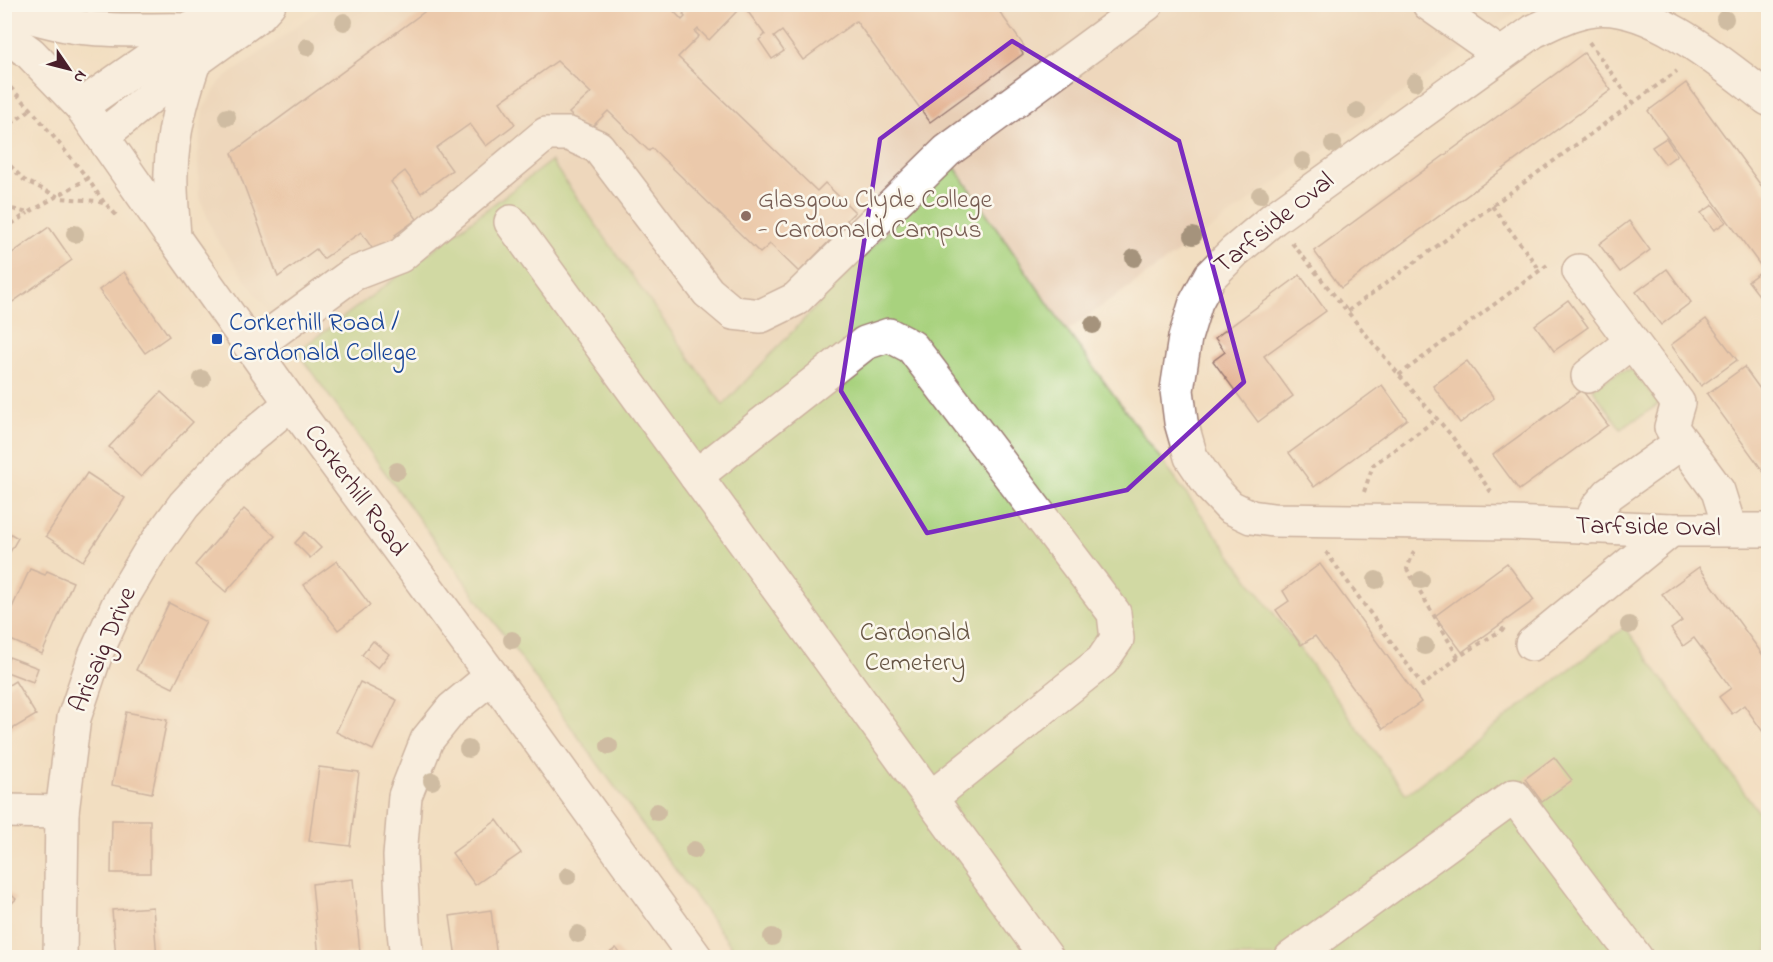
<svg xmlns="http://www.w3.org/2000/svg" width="1773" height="962" viewBox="0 0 1773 962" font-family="'Indie Flower',sans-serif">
  <rect width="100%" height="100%" fill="#fbf7ec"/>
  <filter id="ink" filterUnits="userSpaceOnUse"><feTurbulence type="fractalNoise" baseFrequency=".0167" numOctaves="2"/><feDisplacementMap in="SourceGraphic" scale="12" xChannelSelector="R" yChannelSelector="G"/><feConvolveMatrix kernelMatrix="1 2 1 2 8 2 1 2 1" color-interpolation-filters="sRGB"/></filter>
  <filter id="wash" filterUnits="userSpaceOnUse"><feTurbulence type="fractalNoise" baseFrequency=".008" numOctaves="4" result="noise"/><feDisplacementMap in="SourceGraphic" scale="24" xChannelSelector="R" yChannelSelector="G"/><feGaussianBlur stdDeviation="1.35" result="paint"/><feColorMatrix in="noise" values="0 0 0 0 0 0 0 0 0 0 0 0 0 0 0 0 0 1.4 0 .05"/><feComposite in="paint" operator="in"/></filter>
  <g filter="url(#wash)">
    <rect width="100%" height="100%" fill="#f2dec1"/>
    <!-- built -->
    <polygon fill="#e8cfb6" points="326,5 1526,5 1067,331 952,164 723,406 551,161 297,352 215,237 199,195 198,155 203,109 221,81"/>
    <!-- green -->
    <g fill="#a8d27e" stroke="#797854" stroke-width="1.5">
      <polygon points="551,161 723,405 952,163 1067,331 1406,794 1625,627 1768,825 1768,957 739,957 297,352"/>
      <polygon points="1627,370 1634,371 1659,404 1621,429 1592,388 1619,372"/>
    </g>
    <g id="blocks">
      <!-- building -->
      <g fill="#e3b090">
        <polygon points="435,4 667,4 682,20 685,17 683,14 692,4 994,4 1024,46 1020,49 1023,54 930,122 856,21 803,60 782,31 774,37 784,51 772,59 759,40 765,35 743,5 709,40 698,29 695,32 699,36 678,57 817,191 825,183 855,212 847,220 848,222 799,272 770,244 760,253 652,148 649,151 608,111 590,129 583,127 569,113 591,93 557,61 500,102 515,124 486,146 470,124 436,148 452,170 421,193 405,171 391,182 417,219 395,235 401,244 388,254 381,245 374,251 361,232 323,259 316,249 278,277 232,153"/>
        <polygon points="1584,53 1611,90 1341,288 1314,251"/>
        <polygon points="1686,83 1768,195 1768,276 1648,111"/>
        <polygon points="1666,138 1677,155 1665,164 1652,147"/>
        <polygon points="1713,205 1726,222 1714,230 1701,213"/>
        <polygon points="1629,221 1650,250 1620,272 1599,244"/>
        <polygon points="49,227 72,260 4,308 4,259"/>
        <polygon points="1667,269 1691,302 1661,325 1636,292"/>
        <polygon points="124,272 169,336 145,353 99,290"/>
        <polygon points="1760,272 1768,283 1768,293 1761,298 1748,281"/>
        <polygon points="1300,275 1326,311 1264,356 1293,396 1258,422 1213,361 1225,352 1215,338"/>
        <polygon points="1568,300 1588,327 1554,351 1535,325"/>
        <polygon points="1706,319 1737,360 1701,386 1671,345"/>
        <polygon points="1467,361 1494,398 1460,423 1433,386"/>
        <polygon points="1744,367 1768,400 1768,478 1707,394"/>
        <polygon points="1382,385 1407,419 1314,487 1289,453"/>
        <polygon points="1582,390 1608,425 1519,490 1493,455"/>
        <polygon points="161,392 193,422 141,477 109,447"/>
        <polygon points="87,473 125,498 83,561 46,536"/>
        <polygon points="244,509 275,536 226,592 195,565"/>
        <polygon points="4,530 18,538 10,552 4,549"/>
        <polygon points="305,532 321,548 310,558 295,543"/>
        <polygon points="337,561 370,605 338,630 304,585"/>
        <polygon points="1507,563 1534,600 1462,652 1435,616"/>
        <polygon points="1320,564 1421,702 1383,729 1315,636 1301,645 1276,610 1289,601 1283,591"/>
        <polygon points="1699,567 1768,662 1768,739 1744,705 1732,714 1719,697 1731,688 1694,638 1683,646 1671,629 1682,621 1662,594"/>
        <polygon points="30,569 45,575 47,571 73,582 42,654 4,637 4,625"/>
        <polygon points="169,603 206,622 173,688 136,670"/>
        <polygon points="373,641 389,654 378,668 362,655"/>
        <polygon points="9,657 38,668 33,682 4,671"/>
        <polygon points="15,681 36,715 4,734 4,688"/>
        <polygon points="360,682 397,700 373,750 336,732"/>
        <polygon points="126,712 167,720 152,793 112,785"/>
        <polygon points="1554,757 1572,780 1542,802 1525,779"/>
        <polygon points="319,767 359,772 350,846 309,841"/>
        <polygon points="112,820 150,820 150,873 111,873"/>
        <polygon points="497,820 521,853 475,885 452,853"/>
        <polygon points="353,879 360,953 319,958 312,884"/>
        <polygon points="4,888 16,899 4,911"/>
        <polygon points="153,907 157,958 116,958 112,910"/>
        <polygon points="491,910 497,958 456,958 450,916"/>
        <polygon points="616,948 624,958 603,958"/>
        <polygon points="17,952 18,958 4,958 4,954"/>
      </g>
    </g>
  </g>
  <g filter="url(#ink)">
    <use href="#blocks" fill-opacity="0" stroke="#9e7e76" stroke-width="1.5"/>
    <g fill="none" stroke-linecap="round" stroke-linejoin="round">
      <!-- minor casing -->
      <g stroke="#9e7e76" stroke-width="36">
        <g id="minor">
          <polyline points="1429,4 1500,54"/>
          <path d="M4,9c25,7 48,14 73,18 38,5 76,2 113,3"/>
          <polyline points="4,34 30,53 81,106 168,231 174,238 291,403 492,676 696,958"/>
          <path d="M1768,99c-43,-33 -116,-96 -173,-90 -22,2 -41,13 -61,22l-261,188 -38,32 -25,25 -14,26 -11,36 -8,52 4,32 10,35 21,31 18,19 21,10 22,3 240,3 158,7h97"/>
          <polyline points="81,106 190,30 230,4"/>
          <polyline points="102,136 194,62 259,15 269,4"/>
          <polyline points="511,222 1047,958"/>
          <path d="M174,238c-1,-22 -4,-44 -3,-66 1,-39 11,-74 23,-110"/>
          <polyline points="1579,271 1678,403 1671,427 1718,491 1730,529"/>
          <polyline points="252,348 353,274 400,256 546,134 569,134 598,147 708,292 733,313 761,316 796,299 947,151 1147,4"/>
          <polyline points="1588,376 1631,342"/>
          <polyline points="696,476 865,343 889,335 912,347 1114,613 1117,639 1102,661 931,798"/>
          <polyline points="1588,527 1598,507 1609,494 1682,442"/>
          <polyline points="1532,644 1671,530"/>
          <polyline points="4,811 62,812"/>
          <polyline points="60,958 62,812 74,718 95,656 118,605 149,553 184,505 234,451 291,403"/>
          <polyline points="407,958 403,923 400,856 405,796 427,740 452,709 492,676"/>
          <polyline points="1291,958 1514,796 1636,958"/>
        </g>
      </g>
      <!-- path -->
      <g stroke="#9e7e76" stroke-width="4" stroke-dasharray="4.5 4.5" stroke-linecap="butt">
        <polyline points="1589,42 1633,103"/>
        <polyline points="4,81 31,109 88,179 105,204"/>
        <polyline points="4,129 31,109"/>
        <polyline points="4,159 24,180 61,198 96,201 106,204 117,216"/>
        <polyline points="1492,206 1540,270"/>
        <polyline points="4,207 28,213 92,176"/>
        <polyline points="4,229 28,213"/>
        <polyline points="1292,243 1399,375 1451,435 1491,492"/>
        <polyline points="1348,311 1677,71"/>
        <polyline points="1399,375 1550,263"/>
        <polyline points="1364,492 1373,465 1437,419"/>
        <polyline points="1414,551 1407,569 1458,657"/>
        <polyline points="1326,552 1423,686 1458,657 1505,628"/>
      </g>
      <!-- minor -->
      <use href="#minor" stroke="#fff" stroke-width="33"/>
    </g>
    <!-- trees -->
    <g fill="#a5937c">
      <circle cx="1725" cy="19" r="9"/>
      <circle cx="344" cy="22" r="9"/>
      <circle cx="307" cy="47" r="9"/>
      <circle cx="1415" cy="82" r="9"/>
      <circle cx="1357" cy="111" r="9"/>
      <circle cx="227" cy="117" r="9"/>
      <circle cx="1333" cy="144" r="9"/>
      <circle cx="1303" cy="161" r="9"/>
      <circle cx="1260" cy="195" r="9"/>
      <circle cx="75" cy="234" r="9"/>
      <circle cx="1193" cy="236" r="9"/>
      <circle cx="1134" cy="258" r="9"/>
      <circle cx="1093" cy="325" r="9"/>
      <circle cx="202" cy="379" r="9"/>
      <circle cx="397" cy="471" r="9"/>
      <circle cx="1376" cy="580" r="9"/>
      <circle cx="1421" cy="580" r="9"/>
      <circle cx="1629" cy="625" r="9"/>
      <circle cx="512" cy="640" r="9"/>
      <circle cx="1425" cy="646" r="9"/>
      <circle cx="609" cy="746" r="9"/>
      <circle cx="468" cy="749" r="9"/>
      <circle cx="432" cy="781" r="9"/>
      <circle cx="657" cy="812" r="9"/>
      <circle cx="694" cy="850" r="9"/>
      <circle cx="568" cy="876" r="9"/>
      <circle cx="578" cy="934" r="9"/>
      <circle cx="772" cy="937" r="9"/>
    </g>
  </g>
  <!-- marked area -->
  <path d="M0 0H1773V962H0ZM1012,41l167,100 65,241 -117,108 -200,43 -86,-142 39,-252z" fill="#f2dec1" fill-opacity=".55" fill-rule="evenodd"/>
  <path fill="none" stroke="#7b2cbf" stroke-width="4.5" stroke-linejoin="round" d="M1012,41l167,100 65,241 -117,108 -200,43 -86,-142 39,-252z"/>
  <!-- markers -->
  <circle fill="#8d6e63" stroke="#fbf7ec" stroke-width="2" cx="746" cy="216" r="6"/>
  <rect fill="#1a4fb4" stroke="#fbf7ec" stroke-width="2" x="211" y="333" width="12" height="12" rx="3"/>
  <g text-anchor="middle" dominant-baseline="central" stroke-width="5" stroke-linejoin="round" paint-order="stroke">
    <!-- education labels -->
    <g font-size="26" fill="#785e54" stroke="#fbf7ec" text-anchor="start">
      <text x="758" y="201">Glasgow Clyde College<tspan x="758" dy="30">- Cardonald Campus</tspan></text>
    </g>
    <!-- street labels -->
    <g font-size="26" fill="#4a1f2b" stroke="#fbf7ec">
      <text transform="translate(1275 224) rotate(-39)">Tarfside Oval</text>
      <text transform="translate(355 491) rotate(54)">Corkerhill Road</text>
      <text transform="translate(1648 528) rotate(1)">Tarfside Oval</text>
      <text transform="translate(104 650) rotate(-67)">Arisaig Drive</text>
    </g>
    <!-- transit labels -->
    <g font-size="26" fill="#164399" stroke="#fbf7ec" text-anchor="start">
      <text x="229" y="324">Corkerhill Road /<tspan x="229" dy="30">Cardonald College</tspan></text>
    </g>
    <!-- park labels -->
    <g font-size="26" fill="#654" stroke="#fbf7ec">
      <text x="915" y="634">Cardonald<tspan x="915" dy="30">Cemetery</tspan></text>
    </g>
  </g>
  <!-- margin -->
  <rect width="1773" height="962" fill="none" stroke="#fbf7ec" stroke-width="24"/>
  <!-- north arrow -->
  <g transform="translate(69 69) rotate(125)" stroke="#fbf7ec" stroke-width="4.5" paint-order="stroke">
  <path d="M0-4.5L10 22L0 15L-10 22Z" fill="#4a1f2b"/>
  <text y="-9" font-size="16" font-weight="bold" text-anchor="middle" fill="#4a1f2b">N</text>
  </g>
</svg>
